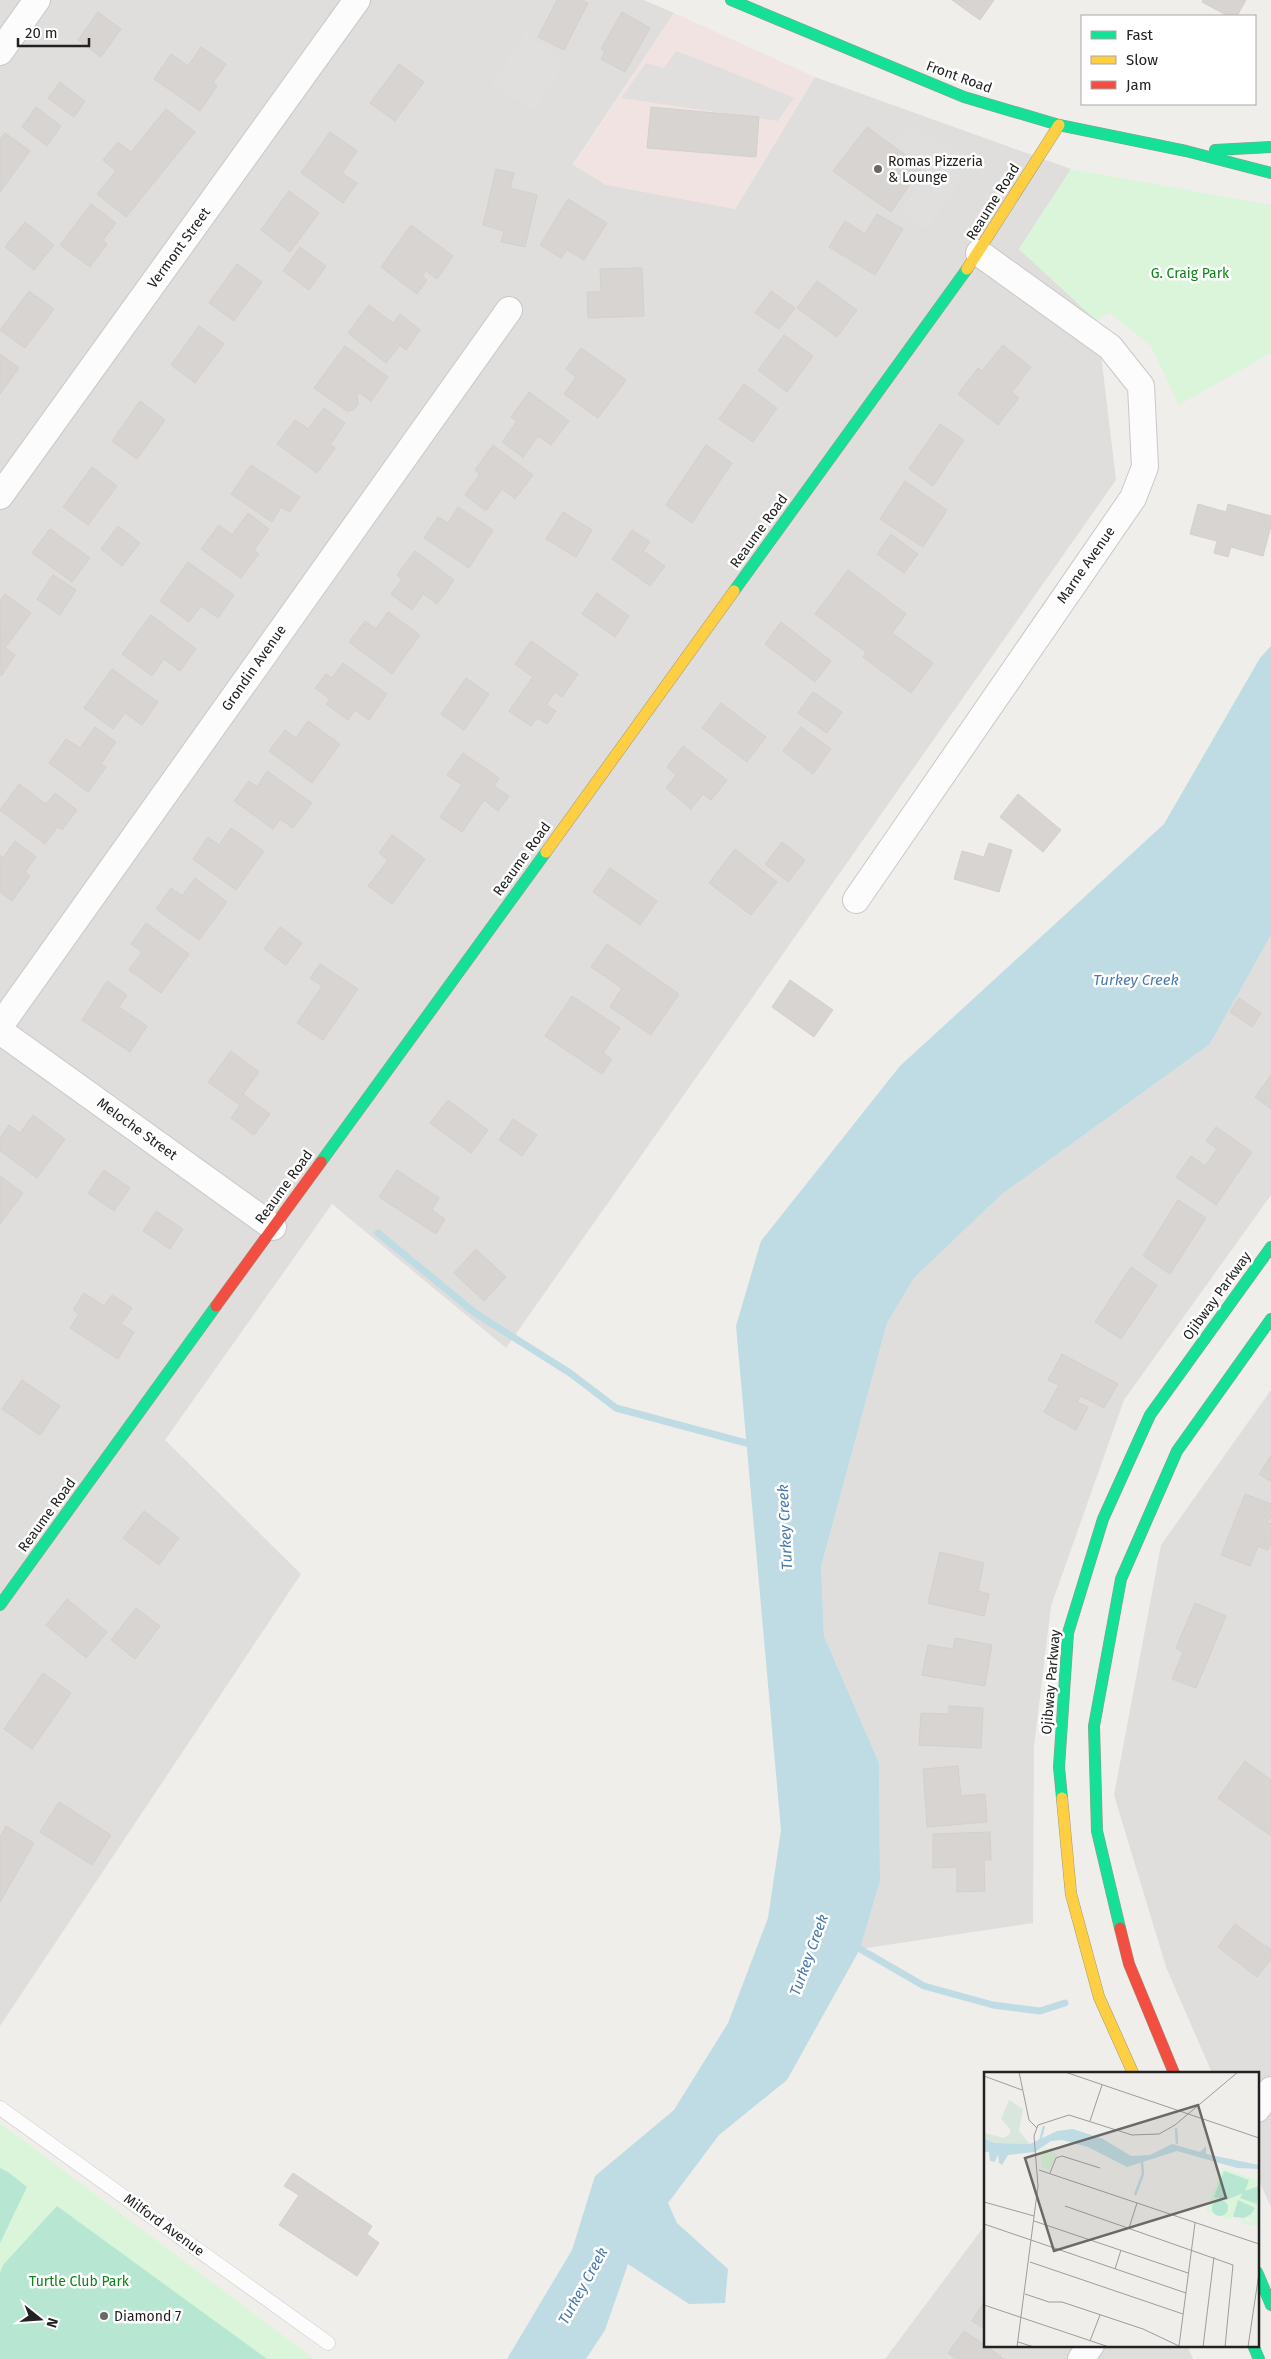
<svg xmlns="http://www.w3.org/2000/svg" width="1271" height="2359" viewBox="0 0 1271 2359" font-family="'Fira Sans',sans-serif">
  <rect width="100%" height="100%" fill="#f0eeeb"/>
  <!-- residential -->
  <g fill="#dfdedc">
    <polygon points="0,0 644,0 674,13 573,164 735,209 815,77 1071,169 1019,249 1097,321 1116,480 506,1348 332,1204 165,1440 301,1574 0,2026"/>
    <polygon points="1271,935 1271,1195 1124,1400 1051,1606 1034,1747 1033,1923 860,1949 880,1881 879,1763 824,1636 821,1567 887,1323 914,1278 1002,1194 1210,1044"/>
    <polygon points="1271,1390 1271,2207 1257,2176 1257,2073 1212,2073 1166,1967 1114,1795 1161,1545"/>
    <polygon points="985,2225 985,2345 1187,2345 1193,2359 885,2359"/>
  </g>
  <!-- commercial -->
  <polygon fill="#f1e3e1" points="674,13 815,77 735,209 606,185 573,165"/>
  <!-- park -->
  <g fill="#daf5da">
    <polygon points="1071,169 1271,205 1271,353 1179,405 1151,346 1110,313 1097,321 1019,249"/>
    <polygon points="0,2123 314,2359 0,2359"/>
  </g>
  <!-- pitch -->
  <g fill="#b7e6d2">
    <polygon points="0,2168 8,2172 27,2187 0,2243"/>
    <polygon points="57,2206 267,2359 0,2359 0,2273 3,2265"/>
  </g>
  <!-- parking -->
  <g fill="#e0dfde">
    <polygon points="526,32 567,62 533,110 491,85"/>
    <polygon points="676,51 736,74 794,98 778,121 621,98 646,63 664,68"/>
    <polygon points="908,124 975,161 927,230 900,212 929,166 894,141"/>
  </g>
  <!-- water -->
  <polygon fill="#bfdbe3" points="1271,646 1271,935 1210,1044 1002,1194 914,1278 887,1323 821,1567 824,1636 879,1763 880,1881 860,1949 787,2080 719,2135 668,2203 677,2223 728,2269 725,2303 689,2304 628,2264 605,2330 586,2359 507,2359 572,2250 595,2176 674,2110 728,2023 768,1918 781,1830 736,1326 761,1241 900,1066 1164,824 1260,658"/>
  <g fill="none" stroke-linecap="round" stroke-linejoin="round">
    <!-- stream -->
    <g stroke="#bfdbe3" stroke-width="7">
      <polyline points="378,1233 475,1313 570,1373 616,1408 746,1443 755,1444"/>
      <polyline points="860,1949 924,1986 993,2005 1040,2011 1065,2003"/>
    </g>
  </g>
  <!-- building -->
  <g fill="#d7d4d2" stroke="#d3d0cc">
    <polygon points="557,0 582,0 588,3 564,50 538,37"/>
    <polygon points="952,0 994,0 980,20"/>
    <polygon points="1203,0 1246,0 1237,16 1228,16 1202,2"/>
    <polygon points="98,12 121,29 101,57 78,40"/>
    <polygon points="622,12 650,28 625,72 601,59 605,52 601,49"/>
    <polygon points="201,47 226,64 213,83 217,86 200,111 154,79 171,54 188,66"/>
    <polygon points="399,64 424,82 395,121 370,103"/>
    <polygon points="60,82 85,101 74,117 48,98"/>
    <polygon points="36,107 61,126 47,146 22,127"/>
    <polygon points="651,107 759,117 756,157 647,148"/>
    <polygon points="166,109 195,132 126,217 97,194 116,171 103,160 118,142 131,152"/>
    <polygon points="867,127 922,167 891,212 833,171"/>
    <polygon points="330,132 357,151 342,173 357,183 343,203 301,173"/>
    <polygon points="5,133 30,151 0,192 0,139"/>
    <polygon points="496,169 514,173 510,188 537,195 525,247 501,242 504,231 483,225"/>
    <polygon points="289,191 319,213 290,252 261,230"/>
    <polygon points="568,199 607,223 584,260 567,250 561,258 540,245"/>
    <polygon points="91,204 116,223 103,240 107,244 90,267 60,245"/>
    <polygon points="877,214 903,229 875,275 829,247 845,221 865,234"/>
    <polygon points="25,222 54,245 34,270 5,247"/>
    <polygon points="411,225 453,256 437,279 426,271 422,276 427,280 417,294 381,267"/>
    <polygon points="300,247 326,266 309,290 283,271"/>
    <polygon points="237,264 262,282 234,321 209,303"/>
    <polygon points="642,268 644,316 588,318 587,292 601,292 600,269"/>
    <polygon points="817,281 857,310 837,337 797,308"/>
    <polygon points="29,291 54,309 25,348 0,330"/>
    <polygon points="771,291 795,308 779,329 755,313"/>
    <polygon points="369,305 393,323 400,314 420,330 406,350 400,345 386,363 348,333"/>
    <polygon points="199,326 224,344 195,383 171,365"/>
    <polygon points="784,335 813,356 787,392 758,370"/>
    <polygon points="1003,345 1031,367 1012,392 1019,398 998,425 958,394 978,368 982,371"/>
    <polygon points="345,346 388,377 371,401 360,393 357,396 358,404 354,410 347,411 314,388"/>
    <polygon points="581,348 626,380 598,418 564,394 576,377 566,369"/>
    <polygon points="0,354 19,368 0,394"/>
    <polygon points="744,384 777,408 753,442 719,419"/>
    <polygon points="529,392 569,421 551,445 538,436 523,457 502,442 517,421 511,417"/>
    <polygon points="140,401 165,420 137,459 112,441"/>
    <polygon points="324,408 345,423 330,445 335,448 317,473 277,444 295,420 308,429"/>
    <polygon points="940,424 964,440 933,486 909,469"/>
    <polygon points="493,445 533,475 515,499 502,489 486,511 465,495 480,474 475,470"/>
    <polygon points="706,445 732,463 692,523 666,505"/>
    <polygon points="251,465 300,497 290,512 281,507 272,522 231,494"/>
    <polygon points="92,467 117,486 88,525 63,507"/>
    <polygon points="905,481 947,510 923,547 880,519"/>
    <polygon points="1198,504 1226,512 1228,504 1271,516 1271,526 1263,556 1231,547 1228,557 1214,553 1217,541 1190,534"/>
    <polygon points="458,507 493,530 469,568 424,538 438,517 448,523"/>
    <polygon points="563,512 592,530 576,557 546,539"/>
    <polygon points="248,513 269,529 254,550 259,554 241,578 201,549 219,525 232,535"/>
    <polygon points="118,526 140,543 122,566 101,549"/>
    <polygon points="50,529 90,558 72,582 32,553"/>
    <polygon points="632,530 650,542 643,551 665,566 650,586 612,559"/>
    <polygon points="891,534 918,554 904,573 877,554"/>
    <polygon points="415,551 454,580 437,604 423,594 412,610 391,594 402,579 397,575"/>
    <polygon points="188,562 234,595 218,618 201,606 189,622 160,601"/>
    <polygon points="848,570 906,614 892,633 933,663 911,693 863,657 866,652 815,614"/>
    <polygon points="53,575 76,590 60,615 37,599"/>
    <polygon points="597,593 629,616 615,637 582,614"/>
    <polygon points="5,594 31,613 5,648 15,655 1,676 0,601"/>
    <polygon points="388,612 420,635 392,674 349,642 365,621 376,629"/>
    <polygon points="151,615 196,649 180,671 164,659 152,676 122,654"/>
    <polygon points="781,622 831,661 815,682 765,644"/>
    <polygon points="531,641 578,674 562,697 555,692 546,705 556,711 547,724 537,718 531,726 509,711 533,677 515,664"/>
    <polygon points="343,663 387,694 369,720 355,710 348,720 326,704 330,699 315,688 326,674 332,678"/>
    <polygon points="112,669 158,702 142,725 125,713 113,729 84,708"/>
    <polygon points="466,678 489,694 464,730 441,714"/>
    <polygon points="813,692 842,712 827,733 798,713"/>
    <polygon points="721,703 766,737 747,762 702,728"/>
    <polygon points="308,721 340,744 312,783 269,751 285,730 296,738"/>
    <polygon points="95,727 116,742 101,764 106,767 88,792 49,763 66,739 80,748"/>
    <polygon points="801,727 831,749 813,774 783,751"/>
    <polygon points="683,746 727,780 711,800 703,794 691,809 666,788 676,775 667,767"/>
    <polygon points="463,753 499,778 494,786 509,796 498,811 484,800 462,832 440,817 462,785 447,775"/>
    <polygon points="267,771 312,803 293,828 280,819 273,829 234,801 249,781 257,787"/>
    <polygon points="19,784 46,804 55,793 77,810 62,830 57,827 45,844 0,810"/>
    <polygon points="1018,794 1061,830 1043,852 1000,817"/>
    <polygon points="231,828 264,851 236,890 193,859 208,837 219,845"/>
    <polygon points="392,835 425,859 392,904 368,886 388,860 379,853"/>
    <polygon points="15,841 36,857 25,872 30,876 12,901 0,892 0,855 3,858"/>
    <polygon points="782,842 805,860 788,882 765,864"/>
    <polygon points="989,843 1012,850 999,892 954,879 962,851 984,857"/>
    <polygon points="735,849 777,882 751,915 709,883"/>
    <polygon points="610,868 657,901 640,925 593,892"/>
    <polygon points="195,878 227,902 199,940 156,909 171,888 182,896"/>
    <polygon points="146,923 189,954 161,993 129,970 142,952 131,944"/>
    <polygon points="280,927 302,943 286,965 264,949"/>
    <polygon points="607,944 679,994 651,1035 610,1007 622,988 591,967"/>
    <polygon points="320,964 358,989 323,1040 297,1023 322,986 310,978"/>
    <polygon points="790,980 833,1010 814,1037 772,1007"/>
    <polygon points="107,981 127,995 119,1007 147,1026 130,1052 82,1020"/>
    <polygon points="572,996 620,1028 603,1053 612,1059 602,1074 545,1036"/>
    <polygon points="1239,998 1261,1013 1252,1027 1230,1012"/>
    <polygon points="231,1051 259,1072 243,1094 270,1114 254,1135 231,1118 240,1105 208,1082"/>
    <polygon points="1271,1075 1271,1109 1255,1097"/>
    <polygon points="448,1100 488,1130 471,1153 430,1123"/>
    <polygon points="33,1115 65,1139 37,1178 0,1151 0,1138 9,1125 20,1133"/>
    <polygon points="513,1119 537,1135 522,1156 499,1140"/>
    <polygon points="1216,1127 1252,1152 1216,1205 1176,1177 1191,1156 1205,1166 1217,1149 1206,1141"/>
    <polygon points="104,1170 130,1188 114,1211 88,1193"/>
    <polygon points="397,1170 439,1198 432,1210 445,1219 436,1234 379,1197"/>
    <polygon points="0,1176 23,1193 0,1224"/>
    <polygon points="1178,1200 1206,1218 1170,1274 1143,1256"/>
    <polygon points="156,1211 183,1229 170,1249 143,1231"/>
    <polygon points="476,1249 506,1277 484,1301 454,1273"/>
    <polygon points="1131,1267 1157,1285 1121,1339 1095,1322"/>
    <polygon points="84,1293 104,1306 112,1295 132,1308 121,1324 134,1332 118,1359 70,1328 79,1314 73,1310"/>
    <polygon points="1062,1354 1118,1384 1104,1408 1081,1396 1077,1402 1088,1407 1076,1430 1044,1412 1059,1385 1048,1380"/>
    <polygon points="22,1380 60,1406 40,1435 2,1409"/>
    <polygon points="1271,1456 1271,1482 1259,1474"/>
    <polygon points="1245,1494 1271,1504 1271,1515 1268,1523 1271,1524 1271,1543 1268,1550 1258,1546 1250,1566 1221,1555"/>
    <polygon points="144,1511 179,1538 159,1565 123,1538"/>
    <polygon points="940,1552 984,1563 978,1591 989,1594 984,1616 928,1603"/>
    <polygon points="67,1599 107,1632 86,1658 46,1625"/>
    <polygon points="1195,1603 1226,1616 1196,1688 1172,1679 1183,1652 1176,1648"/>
    <polygon points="136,1608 160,1626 135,1659 111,1640"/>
    <polygon points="955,1638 992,1645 985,1686 922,1675 928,1645 953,1649"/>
    <polygon points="43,1673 71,1693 32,1749 4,1729"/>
    <polygon points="949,1706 983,1708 981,1748 919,1745 921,1713 949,1714"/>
    <polygon points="1245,1761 1271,1780 1271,1836 1218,1798"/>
    <polygon points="958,1766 961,1796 985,1794 987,1822 927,1827 923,1769"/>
    <polygon points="59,1802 111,1835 92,1865 40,1832"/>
    <polygon points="6,1826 34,1843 0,1902 0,1837"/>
    <polygon points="990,1832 991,1860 984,1860 985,1891 957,1892 957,1867 933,1868 933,1834"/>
    <polygon points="1235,1924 1271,1950 1271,1959 1257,1977 1218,1947"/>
    <polygon points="293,2173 372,2226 367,2234 379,2243 357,2276 279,2225 299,2195 284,2186"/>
    <polygon points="985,2300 985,2329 972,2321"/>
    <polygon points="964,2331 985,2345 1004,2359 956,2359 948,2353"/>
  </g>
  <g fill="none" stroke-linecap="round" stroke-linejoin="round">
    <!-- lane casing -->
    <g stroke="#c9c8c7" stroke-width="15">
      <polyline id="lane" points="0,2108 328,2343"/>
    </g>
    <!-- street casing -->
    <g stroke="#c9c8c7" stroke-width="28">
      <g id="street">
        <polyline points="0,52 37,0"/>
        <polyline points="0,496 357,0"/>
        <polyline points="856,900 1133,498 1145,467 1141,386 1110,347 979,253"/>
        <polyline points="0,1026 509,310"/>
        <polyline points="0,1031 273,1227"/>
        <polyline points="1257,2109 1271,2090"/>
        <polyline points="1081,2359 1091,2345"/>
      </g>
    </g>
    <!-- fast casing -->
    <g stroke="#999a82" stroke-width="12">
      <g id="fast">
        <polyline points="731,0 964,97 1059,125 1186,151 1271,173"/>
        <polyline points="1215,150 1271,147"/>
        <polyline points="734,591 967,269"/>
        <polyline points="321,1162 546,852"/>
        <polyline points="0,1605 216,1306"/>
        <polyline points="1062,1798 1059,1767 1068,1633 1103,1519 1150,1415 1271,1247"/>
        <polyline points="1120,1928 1097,1831 1094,1726 1121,1579 1177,1451 1271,1319"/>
        <polyline points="1257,2272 1271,2305"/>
        <polyline points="1253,2345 1259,2359"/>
      </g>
    </g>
    <!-- slow casing -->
    <g stroke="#999a82" stroke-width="12">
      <g id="slow">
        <polyline points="967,269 1059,125"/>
        <polyline points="546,852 734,591"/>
        <polyline points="1062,1798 1071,1894 1099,1997 1133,2073"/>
      </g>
    </g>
    <!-- jam casing -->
    <g stroke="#999a82" stroke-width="12">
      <g id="jam">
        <polyline points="216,1306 321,1162"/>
        <polyline points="1120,1928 1129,1964 1174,2073"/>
      </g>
    </g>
    <!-- lane -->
    <use href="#lane" stroke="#fdfcfc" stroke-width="14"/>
    <!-- street -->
    <use href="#street" stroke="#fdfcfc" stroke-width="26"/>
    <!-- fast -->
    <use href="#fast" stroke="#16e098" stroke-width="11"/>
    <!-- slow -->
    <use href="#slow" stroke="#ffcf43" stroke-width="11"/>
    <!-- jam -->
    <use href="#jam" stroke="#f24e42" stroke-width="11"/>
  </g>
  <!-- markers -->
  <g fill="#6a6968" stroke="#fff" stroke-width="2">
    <circle cx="878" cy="169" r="5"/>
    <circle cx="104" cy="2316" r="5"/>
  </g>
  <g text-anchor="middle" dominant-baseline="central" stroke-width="5" stroke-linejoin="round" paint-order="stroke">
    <!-- street labels -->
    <g font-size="14" fill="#222" stroke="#fff">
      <text transform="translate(959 77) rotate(20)">Front Road</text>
      <text transform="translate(993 202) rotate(-58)">Reaume Road</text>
      <text transform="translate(179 248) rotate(-54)">Vermont Street</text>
      <text transform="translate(759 531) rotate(-54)">Reaume Road</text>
      <text transform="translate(1086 565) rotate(-55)">Marne Avenue</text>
      <text transform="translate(254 668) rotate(-55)">Grondin Avenue</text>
      <text transform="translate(522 859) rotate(-54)">Reaume Road</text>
      <text transform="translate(137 1129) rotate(36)">Meloche Street</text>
      <text transform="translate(284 1187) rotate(-54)">Reaume Road</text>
      <text transform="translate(1217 1296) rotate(-54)">Ojibway Parkway</text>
      <text transform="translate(47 1515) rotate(-54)">Reaume Road</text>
      <text transform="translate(1051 1682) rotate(-85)">Ojibway Parkway</text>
      <text transform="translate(164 2225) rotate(36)">Milford Avenue</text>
    </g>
    <!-- poi labels -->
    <g font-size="14" fill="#222" stroke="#fff" text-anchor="start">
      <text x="888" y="161">Romas Pizzeria<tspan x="888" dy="16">&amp; Lounge</tspan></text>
      <text x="114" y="2316">Diamond 7</text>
    </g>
    <!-- park labels -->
    <g font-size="14" fill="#0c8416" stroke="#fff">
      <text x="1190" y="273">G. Craig Park</text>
      <text x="79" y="2281">Turtle Club Park</text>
    </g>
    <!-- water labels -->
    <g font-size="15" font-style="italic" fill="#4a7aab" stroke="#fff">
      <text x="1136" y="980">Turkey Creek</text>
      <text transform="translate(785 1527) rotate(-93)">Turkey Creek</text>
      <text transform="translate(809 1955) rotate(-70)">Turkey Creek</text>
      <text transform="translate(583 2286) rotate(-61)">Turkey Creek</text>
    </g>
  </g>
  <!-- overview -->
  <g transform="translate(984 2072)">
    <rect width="275" height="275" fill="#f0eeeb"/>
    <path d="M25,28l14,9 -4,22 11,13 -35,-1 -11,-4v-6l20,5 6,-4v-5l-9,-10z" fill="#d9e6de"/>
    <path d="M61,75l12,8 -8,15 -7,-2 -2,-16zM238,96l37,13v46l-18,-4 1,-5 9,5 2,-4 -21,-3 -1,4 -25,-9z" fill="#daf5da"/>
    <path d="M240,99l25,9 -4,11 14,-5 -2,18 -17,-6 3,-5 -17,7 -12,-3zM228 136a8 8 0 1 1 16 0a8 8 0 1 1-16 0ZM254,128l17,8 -4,6 -7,4 -11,-1z" fill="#b7e6d2"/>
    <path d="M89,57l30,10 28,17 19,-1 22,-11 28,8 6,-6v8l53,11v4l-22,-1 -60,-17 -50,16 -39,-20 -26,-7 -11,1 -16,11 -27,3 -6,10 -3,-2 -1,-9 -3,8 -5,-1 -1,-9h-5v-13l11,4 35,1 27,-13z" fill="#bfdbe3"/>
    <path fill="none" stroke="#bfdbe3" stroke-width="2.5" d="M192,56l1,16M56,69l4,-15M151,123l8,-21 -1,-12"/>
    <path fill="none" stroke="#9e9c9b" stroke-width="1" d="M35,0l10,48 8,8M81,0l194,66M0,4l38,14M106,49l12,-36M55,98l220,74M66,101l6,-15 6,-2 38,12M0,130l50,14M81,134l168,59 -8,82M50,149l154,52M0,152l202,69M145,156l8,-25M46,190l153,52M131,197l6,-19M41,222l24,8h13l81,27 36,17M0,233l125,42M106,269l10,-26M34,270l16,5M195,274l16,-123M33,275l21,-161 -4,-50 4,-11 31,-10 63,20 27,-1 16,-9 63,-53M219,275l11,-90M264,275l11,-74"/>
    <path fill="#6a6968" fill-opacity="0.15" stroke="#6a6968" stroke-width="2.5" d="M214,33l28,93 -172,53 -29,-93z"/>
    <rect width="275" height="275" fill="none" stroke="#222" stroke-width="2.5"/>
  </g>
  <!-- legend -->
  <rect x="1081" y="15" width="175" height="90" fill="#ffffff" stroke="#a7a7a7"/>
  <rect x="1091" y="31" width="25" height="8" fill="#16e098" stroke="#a7a7a7"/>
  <text x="1126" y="40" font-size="15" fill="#222222">Fast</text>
  <rect x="1091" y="56" width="25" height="8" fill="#ffcf43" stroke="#a7a7a7"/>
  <text x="1126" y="65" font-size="15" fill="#222222">Slow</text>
  <rect x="1091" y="81" width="25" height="8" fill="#f24e42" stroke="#a7a7a7"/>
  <text x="1126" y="90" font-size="15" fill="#222222">Jam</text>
  <!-- north arrow -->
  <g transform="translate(40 2319) rotate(107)" stroke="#ffffff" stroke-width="4" paint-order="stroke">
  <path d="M0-4L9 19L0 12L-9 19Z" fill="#222222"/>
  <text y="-8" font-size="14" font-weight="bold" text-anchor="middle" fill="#222222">N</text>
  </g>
  <!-- scale -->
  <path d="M18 38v8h71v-8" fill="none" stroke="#222222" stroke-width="2.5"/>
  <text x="25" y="38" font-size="15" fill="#222222" stroke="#ffffff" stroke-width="4" paint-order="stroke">20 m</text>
</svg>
